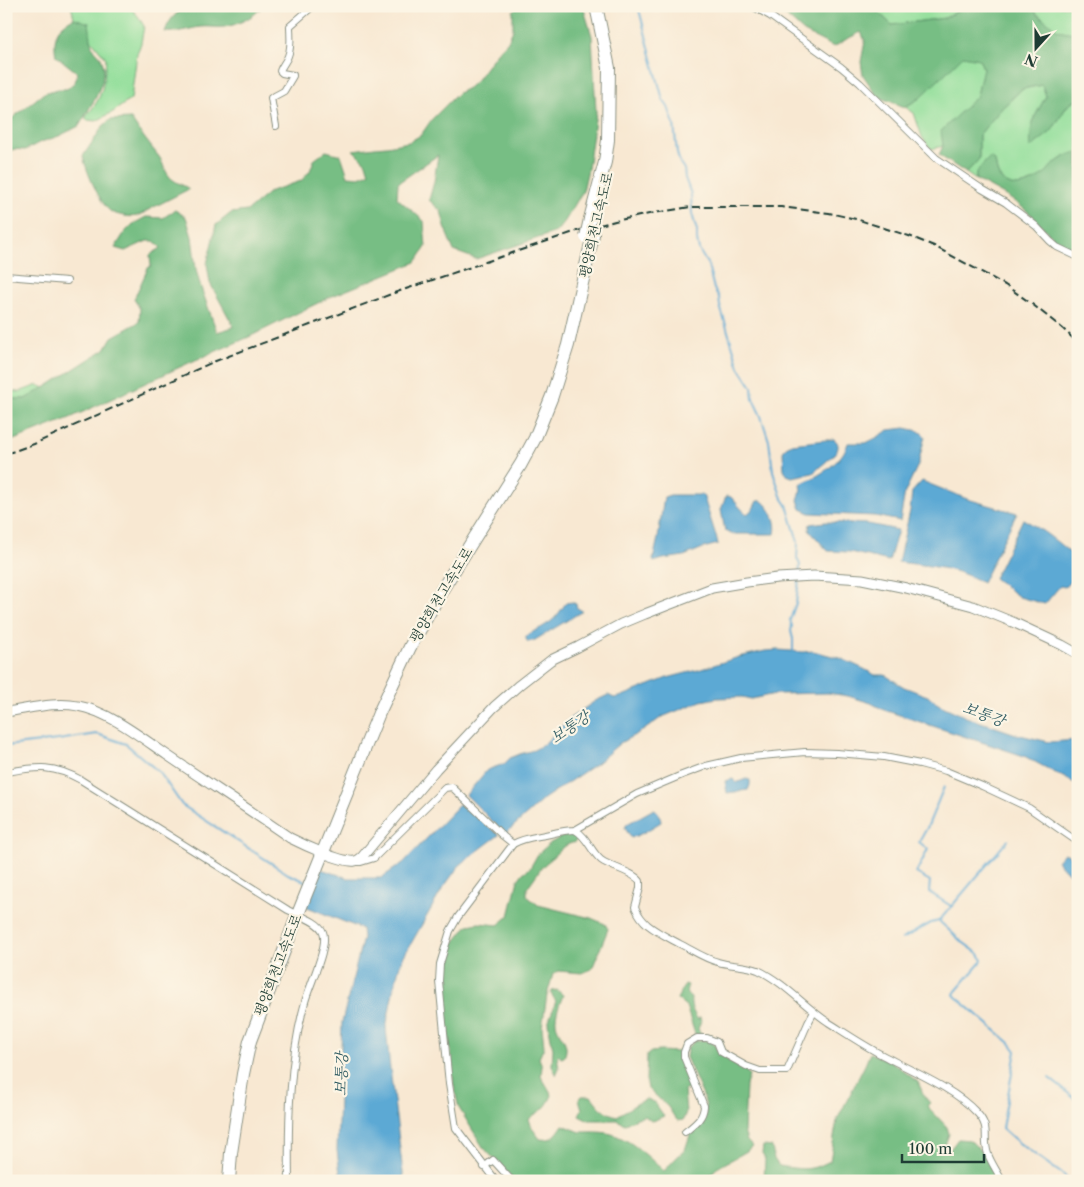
<svg xmlns="http://www.w3.org/2000/svg" width="1084" height="1187" viewBox="0 0 1084 1187" font-family="'Libre Caslon Text','Noto Serif KR',serif">
  <rect width="100%" height="100%" fill="#fcf5e5"/>
  <filter id="ink" filterUnits="userSpaceOnUse"><feTurbulence type="fractalNoise" baseFrequency=".02" numOctaves="2"/><feDisplacementMap in="SourceGraphic" scale="10" xChannelSelector="R" yChannelSelector="G"/><feConvolveMatrix kernelMatrix="1 2 1 2 8 2 1 2 1" color-interpolation-filters="sRGB"/></filter>
  <filter id="wash" filterUnits="userSpaceOnUse"><feTurbulence type="fractalNoise" baseFrequency=".0096" numOctaves="4" result="noise"/><feDisplacementMap in="SourceGraphic" scale="20" xChannelSelector="R" yChannelSelector="G"/><feGaussianBlur stdDeviation="1.12" result="paint"/><feColorMatrix in="noise" values="0 0 0 0 0 0 0 0 0 0 0 0 0 0 0 0 0 1.4 0 .05"/><feComposite in="paint" operator="in"/></filter>
  <g filter="url(#wash)">
    <rect width="100%" height="100%" fill="#f8e8d2"/>
    <!-- green -->
    <g fill="#94df9c" stroke="#5a8e68">
      <path d="M71,6h58l9,10 6,10 -3,17 -4,11 -6,45 -18,13 -17,9 -10,-1v-4c18,-19 18,-33 20,-58l-18,-22 -12,-11z"/>
      <polygon points="866,6 967,6 945,18 892,25 878,12"/>
      <polygon points="1032,6 1078,6 1078,34 1058,31 1037,14"/>
      <polygon points="963,55 979,59 983,68 977,96 943,146 931,149 922,137 914,113 905,107 920,98"/>
      <path d="M1043,85l3,11 -14,26 19,10 16,-26 9,-6 2,1v51c-9,2 -17,6 -24,12 -4,3 -7,8 -11,11 -9,7 -22,13 -32,10 -13,-5 -14,-11 -16,-24l-19,11v8l-10,-7 13,-14v-24l23,-27 20,-19z"/>
      <polygon points="38,385 45,388 25,399 6,399 6,391 19,392"/>
    </g>
    <!-- forest -->
    <g fill="#77be84" stroke="#4b7e5c">
      <path d="M206,6h56c-5,10 -27,20 -38,21 -8,1 -16,-1 -24,0 -12,2 -23,6 -35,5 3,-10 11,-22 22,-22 6,-1 12,0 17,0z"/>
      <polygon points="518,6 583,6 592,36 596,112 588,169 583,191 565,221 556,232 476,259 454,251 447,234 441,211 429,200 434,182 438,155 398,183 397,198 424,221 426,247 416,262 330,297 249,337 191,362 70,418 6,443 6,399 25,399 49,385 105,349 112,337 139,322 140,309 134,299 148,268 151,266 150,255 161,248 154,241 147,241 125,251 115,248 125,232 133,224 146,217 163,218 175,210 186,217 192,237 196,269 200,285 217,332 234,327 210,283 207,264 216,225 231,213 247,211 271,191 301,181 310,171 314,160 326,151 341,155 348,176 359,177 369,173 366,163 353,150 375,147 387,146 409,142 421,135 432,119 458,93 468,88 476,81 496,54 508,41 513,30 513,11"/>
      <polygon points="790,6 866,6 878,12 892,25 945,18 967,6 1032,6 1037,14 1058,30 1078,34 1078,101 1076,100 1067,106 1051,132 1030,148 1032,122 1046,96 1042,85 1022,89 1002,108 979,135 979,159 966,173 939,155 943,146 941,131 977,96 983,68 979,59 963,56 920,98 905,107 878,97 863,75 861,62 865,41 861,32 845,40 834,47 804,32 785,15"/>
      <path d="M74,18l15,5 3,24 9,10 3,11 -2,14 -6,15 -17,29 -20,10 -18,6 -16,8 -11,-1 -6,3 -2,3v-32l38,-30 14,-4h9l8,-7 3,-9 -22,-17c-2,-10 -2,-25 7,-31 3,-3 7,-5 11,-7z"/>
      <path d="M131,119c9,14 19,26 29,39 3,6 5,13 9,18 6,7 13,8 20,13 -13,7 -26,13 -39,20 -4,2 -8,6 -13,7 -6,2 -22,-1 -27,-5 -11,-9 -24,-41 -27,-55l20,-30 7,-6z"/>
      <path d="M1078,152v96c-5,1 -11,0 -15,-2 -11,-7 -24,-24 -34,-33 -15,-14 -34,-23 -53,-33v-8l14,-15 5,4c2,13 3,19 16,24 10,3 23,-3 32,-10 4,-3 7,-8 11,-11 7,-6 15,-10 24,-12z"/>
      <path d="M569,835l8,3 -2,4 -6,2 -7,4 -20,19 -15,21v8l11,9 53,13 14,6 3,5 -16,40 -10,4 -24,-2 -5,3 -6,21 -5,32 2,20 -5,11 3,8 -1,10 11,19c-7,16 -11,14 -23,24l3,9 8,11c13,2 16,-4 23,-14 6,2 13,6 18,7 12,0 25,-1 36,4 18,7 32,22 47,35l12,-13 9,-8 5,-15 14,-16 1,-3 1,-10 -2,-8 -18,-41 2,-10 7,-6 6,-1 9,1 5,4 2,6 12,10 18,11 2,4 -3,9 -2,47 3,9 5,5 -5,5 -30,17 -12,11 11,-1 10,3h-211l-32,-34 -24,-39 -5,-21 -11,-106 4,-25 6,-12 15,-19 11,-2 19,2 11,-9 9,-36 5,-7 7,-5 8,-14 11,-10 10,-6z"/>
      <path d="M685,984l3,1c-2,6 -3,9 3,13 -1,9 2,14 7,22l2,-3 1,4 -3,8 3,6h-3l-3,-1 -9,-28 -9,-7z"/>
      <path d="M557,990l6,5c-3,9 -8,18 -7,28 2,13 15,19 8,34l-3,1 -2,-3 -2,2 2,11 -3,7 -4,-10 1,-16 -5,-26 8,-22 -5,-7 1,-3z"/>
      <polygon points="660,1051 679,1052 684,1067 697,1095 693,1095 690,1089 684,1090 686,1112 683,1120 678,1121 675,1118 668,1107 648,1088 646,1080 647,1055 651,1052"/>
      <path d="M870,1053l22,9 26,20 6,14 6,7 -3,3 20,21 2,7 -4,11 3,7 10,-13 12,1 13,13 16,28h-235l1,-22 -3,-5 1,-8 9,1 2,12 5,7c22,3 30,6 51,-5l7,-41 28,-55z"/>
      <path d="M582,1096h9c9,11 11,16 26,20l21,-13 9,-4 8,4 9,13 -9,4 -4,1 -6,-5 -8,2 -12,6 -8,-4h-28l-10,-5 3,-6 -3,-10z"/>
    </g>
    <!-- water -->
    <g fill="#5ba9d4" stroke="#3d7384">
      <path d="M905,428l14,3 6,5 -7,29 -13,27 -5,29 -25,-5 -65,-3 -9,-4 -3,-9 3,-9 -1,-7c19,-8 42,-21 48,-41h18l10,-5 13,-8z"/>
      <path d="M834,439c5,4 5,8 2,14l-23,20 -21,4 -5,-2 -3,-6 -1,-17 3,-5 6,-3z"/>
      <path d="M922,481l45,18 50,14 -35,70c-25,-16 -55,-17 -84,-21l12,-51 2,-19z"/>
      <polygon points="670,495 703,495 716,536 718,544 703,548 684,556 663,559 654,562 653,560 658,538 664,497"/>
      <path d="M726,496l5,1c6,6 9,12 16,17l6,-5 4,-8h5c9,7 16,21 13,33h-44l-6,-3 -4,-21z"/>
      <path d="M1023,519c20,11 38,25 55,41v13l-13,14 -5,-1 -15,18 -26,-7 -25,-19z"/>
      <polygon points="826,522 868,524 898,530 889,561 850,552 828,551 809,530 810,524"/>
      <path d="M572,602l4,2 1,4 4,2v2l-46,28 -7,2 -2,-3v-3c7,-5 14,-7 21,-12 9,-5 13,-13 19,-21z"/>
      <polygon points="778,650 803,652 813,651 840,658 864,669 875,675 885,675 904,687 930,697 938,704 966,717 1016,734 1049,742 1078,740 1078,785 1024,756 884,710 871,703 848,696 828,693 775,694 751,699 742,697 717,698 701,701 662,717 644,730 620,743 597,763 545,798 505,834 466,795 487,770 504,764 510,758 520,754 534,750 544,744 569,719 595,701 608,695 614,698 620,697 667,678 698,670 739,657 765,651"/>
      <polygon points="733,779 736,783 746,779 750,780 750,785 748,790 727,793 725,781"/>
      <polygon points="460,804 499,835 471,856 459,866 443,888 401,961 393,991 386,1028 390,1069 404,1181 341,1181 337,1150 342,1022 363,938 362,929 305,906 321,869 348,878 381,878 403,863"/>
      <path d="M654,809c6,3 6,8 7,13l-18,11 -12,5 -6,-10 2,-4z"/>
      <polygon points="1064,853 1069,855 1078,864 1078,879 1073,878 1057,861"/>
    </g>
    <g fill="none" stroke-linecap="round" stroke-linejoin="round">
      <!-- stream -->
      <g stroke="#5ba9d4" stroke-width="2">
        <polyline points="638,6 663,100 668,107 674,124 677,153 680,163 684,169 685,178 691,194 692,214 697,231 697,240 699,250 708,265 714,289 719,297 720,306 739,367 752,387 753,399 761,416 769,441 773,471 781,496 787,505 798,542 797,558 800,565 799,575"/>
        <polyline points="793,653 793,639 791,631 792,626 790,620 796,603 799,580"/>
        <polyline points="6,746 58,740 97,734 126,744 160,773 182,805 288,874 307,882"/>
        <polyline points="944,787 927,828 919,842 928,849 916,873 930,881 929,892 951,906"/>
        <polyline points="1008,840 939,921 961,941 979,954 982,959 981,962 956,991 954,994 955,996 1010,1043 1016,1051 1002,1128 1019,1143 1072,1181"/>
        <polyline points="902,939 931,923 939,921"/>
        <polyline points="1049,1078 1078,1101"/>
      </g>
    </g>
  </g>
  <g filter="url(#ink)">
    <g fill="none" stroke-linecap="round" stroke-linejoin="round">
      <!-- minor casing -->
      <g stroke="#8c9283" stroke-width="8">
        <g id="minor">
          <polyline points="752,6 770,16 841,67 860,83 936,158 982,189 1006,203 1036,226 1050,241 1057,247 1078,257"/>
          <path d="M276,126l-5,-28 13,-7 9,-15v-1l-11,-2 -2,-2c2,-6 6,-9 8,-15 4,-9 2,-21 2,-30l23,-20"/>
          <polyline points="6,276 67,281"/>
          <path d="M6,772c32,-5 46,-8 75,8l207,130c9,5 31,11 35,22 6,14 -14,54 -18,70 -16,57 -17,119 -16,179"/>
          <path d="M575,830c13,7 15,21 26,30 11,8 31,11 39,21v7l-5,19c3,7 7,13 13,18 10,8 21,13 32,19 12,6 25,15 38,18 13,4 28,3 40,8 27,13 46,36 70,52 19,12 38,25 58,35 28,15 69,32 90,55 16,16 6,25 12,42 3,9 10,18 14,27"/>
          <path d="M513,844c12,-7 24,-7 37,-10 8,-2 16,-4 25,-4l62,-36 45,-19 24,-9 35,-8 64,-6 32,1 47,4 36,7 26,7 36,15 47,22 49,34"/>
          <polyline points="357,862 361,862 374,858 445,788 452,787 503,836 513,844 458,917 450,931 440,964 439,981 449,1084 456,1128 495,1179"/>
          <path d="M685,1132c10,-8 18,-13 19,-26l-20,-49v-5l3,-8 10,-6h10l10,4 4,10 25,14 14,5h27l21,-48 6,-11"/>
          <polyline points="484,1167 493,1160 512,1181"/>
        </g>
      </g>
      <!-- secondary casing -->
      <g stroke="#8c9283" stroke-width="11">
        <path id="secondary" d="M6,712c23,-3 49,-11 72,-6 30,5 64,32 89,49 41,28 83,55 123,83 12,6 52,25 65,23 2,0 4,-2 7,-4l74,-88 58,-62 25,-22 32,-25 27,-13 43,-23 24,-10 67,-26 35,-6 30,-4 37,-2 48,3 44,9 67,18 42,17 47,22 16,9"/>
      </g>
      <!-- motorway casing -->
      <g stroke="#8c9283" stroke-width="14">
        <g id="motorway">
          <polyline points="590,219 605,162 608,140 609,68 596,6"/>
          <polyline points="229,1181 231,1153 243,1074 250,1041 298,914 379,713 410,647 443,588 521,464 535,438 552,396 568,345 593,235"/>
        </g>
      </g>
      <!-- minor -->
      <use href="#minor" stroke="#fff" stroke-width="6"/>
      <!-- secondary -->
      <use href="#secondary" stroke="#fff" stroke-width="9"/>
      <!-- motorway -->
      <use href="#motorway" stroke="#fff" stroke-width="12"/>
      <!-- rail -->
      <polyline stroke="#1f3d34" stroke-width="2" stroke-dasharray="8 4" stroke-linecap="butt" points="6,454 34,444 213,362 394,293 577,231 615,221 654,213 690,207 781,207 829,213 856,219 909,236 934,246 1005,285 1032,304 1062,328 1078,343"/>
      <!-- motorway-bridge casing -->
      <g stroke="#8c9283" stroke-width="14" stroke-linecap="butt">
        <polyline id="motorway-bridge" points="586,237 590,219"/>
      </g>
      <!-- motorway-bridge -->
      <use href="#motorway-bridge" stroke="#fff" stroke-width="12"/>
    </g>
  </g>
  <g text-anchor="middle" dominant-baseline="central" stroke-width="4.5" stroke-linejoin="round" paint-order="stroke">
    <!-- street labels -->
    <g font-size="14" fill="#1f3d34" stroke="#fcf5e5">
      <text transform="translate(596 225) rotate(-77)">평양희천고속도로</text>
      <text transform="translate(441 595) rotate(-59)">평양희천고속도로</text>
      <text transform="translate(278 965) rotate(-69)">평양희천고속도로</text>
    </g>
    <!-- water labels -->
    <g font-size="15" font-style="italic" fill="#315d64" stroke="#fcf5e5">
      <text transform="translate(984 714) rotate(20)">보통강</text>
      <text transform="translate(570 727) rotate(-34)">보통강</text>
      <text transform="translate(341 1074) rotate(-88)">보통강</text>
    </g>
  </g>
  <!-- margin -->
  <rect width="1084" height="1187" fill="none" stroke="#fcf5e5" stroke-width="25"/>
  <!-- north arrow -->
  <g transform="translate(1036 48) rotate(201)" stroke="#fcf5e5" stroke-width="4" paint-order="stroke">
  <path d="M0-4L9 19L0 12L-9 19Z" fill="#1f3d34"/>
  <text y="-8" font-size="14" font-weight="bold" text-anchor="middle" fill="#1f3d34">N</text>
  </g>
  <!-- scale -->
  <path d="M902 1154v8h82v-8" fill="none" stroke="#1f3d34" stroke-width="2.5"/>
  <text x="909" y="1154" font-size="15" fill="#1f3d34" stroke="#fcf5e5" stroke-width="4" paint-order="stroke">100 m</text>
</svg>
